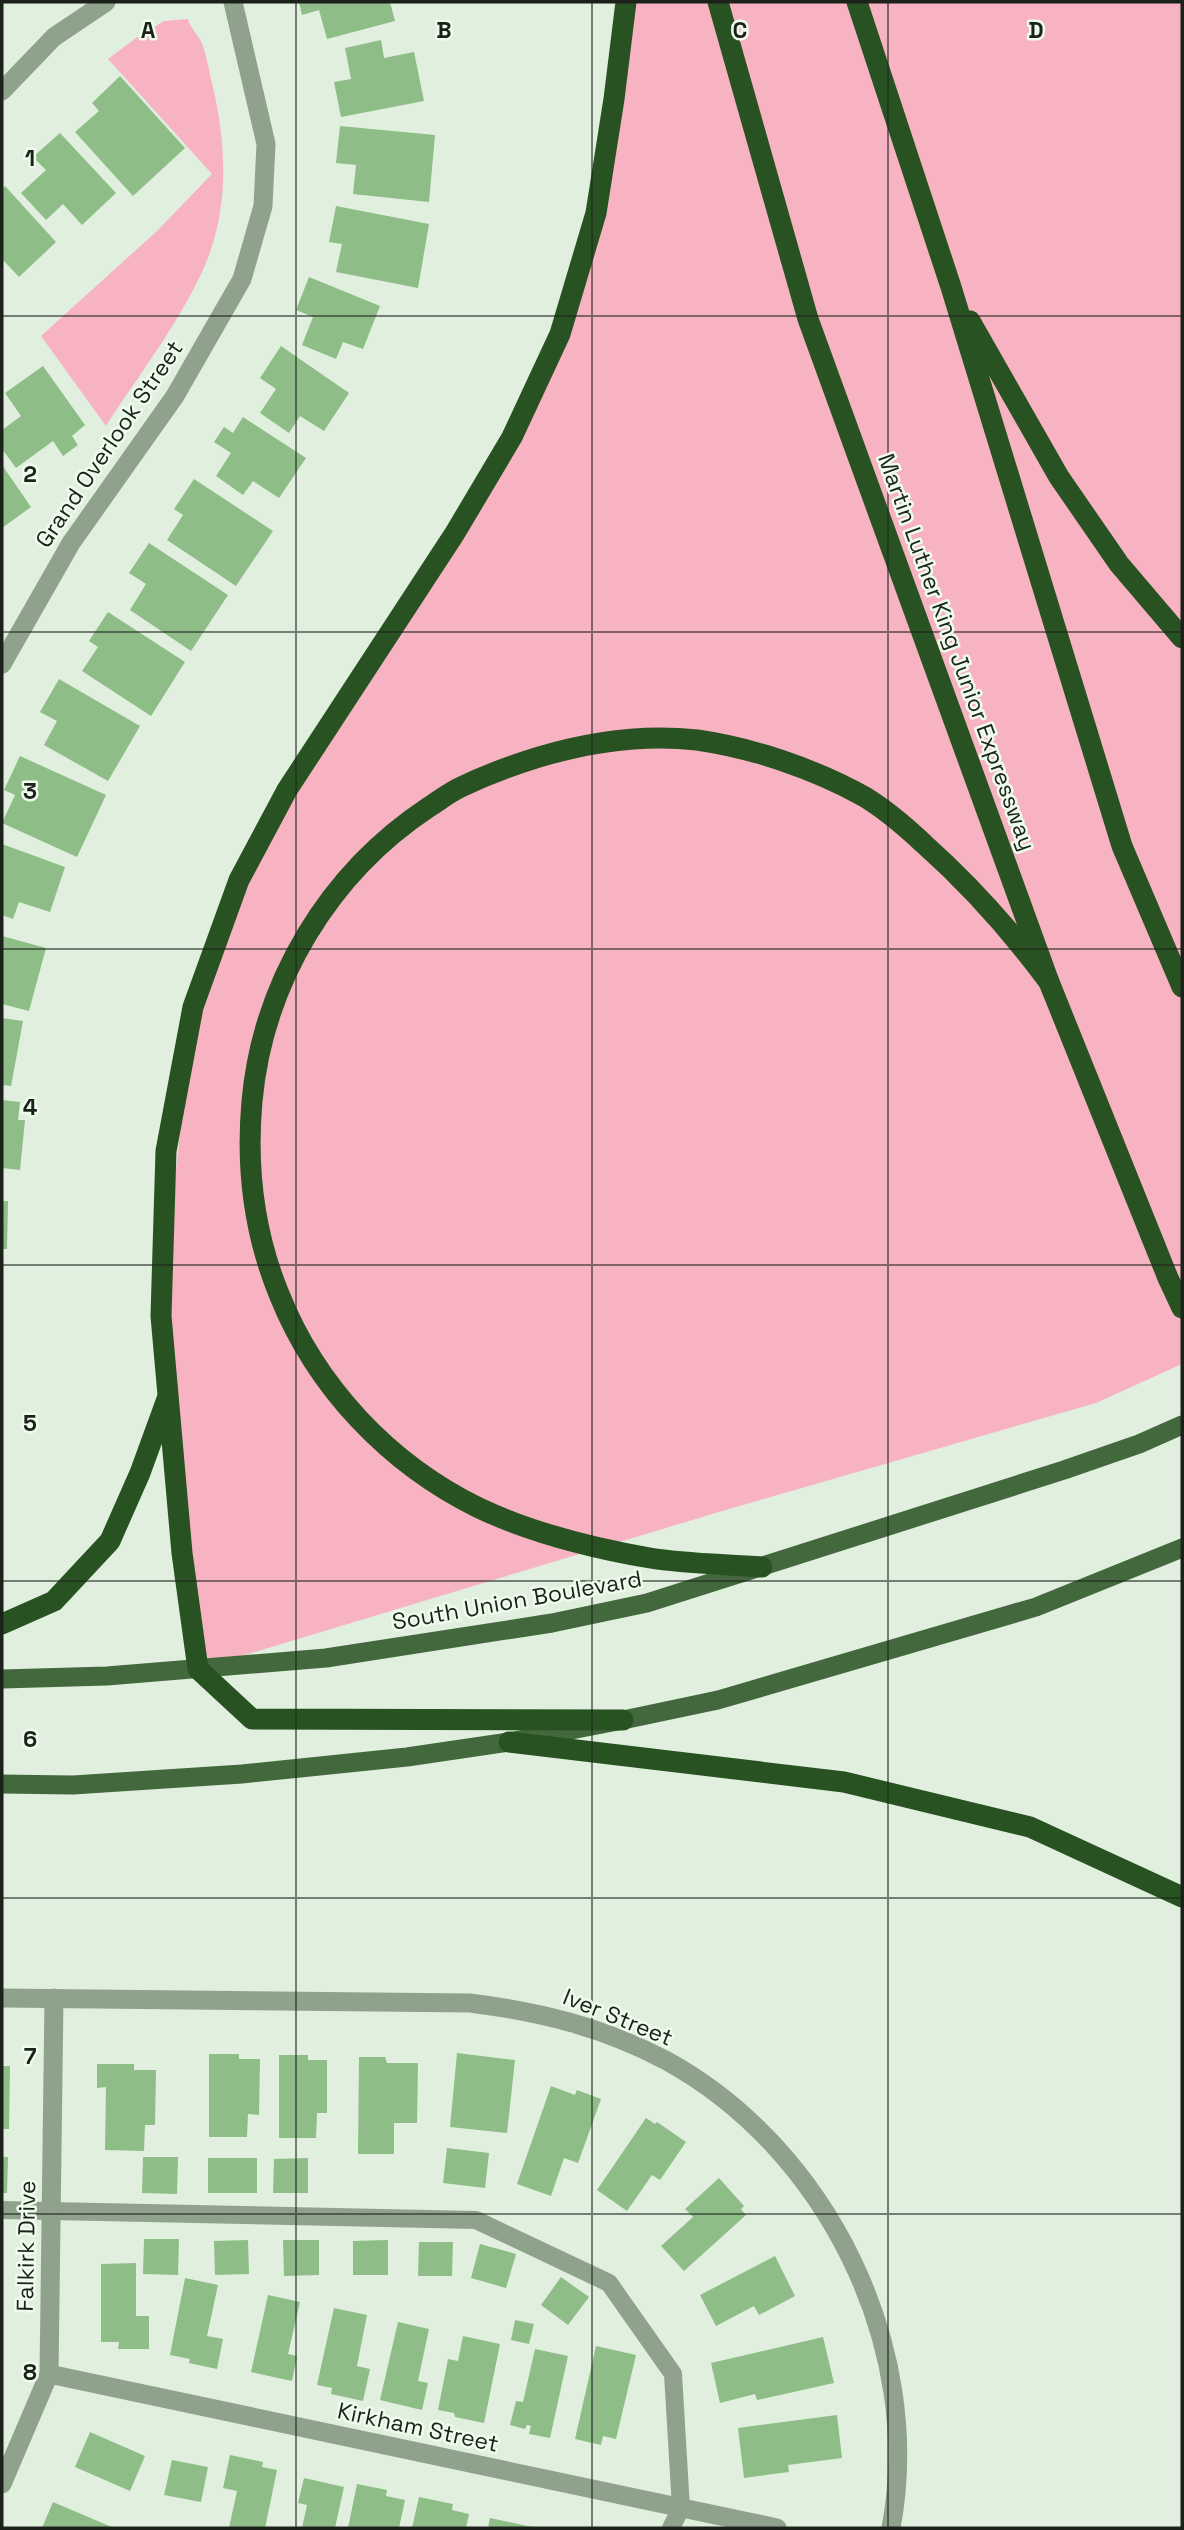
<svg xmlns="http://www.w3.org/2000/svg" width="1184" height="2530" viewBox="0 0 1184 2530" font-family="'Space Grotesk',sans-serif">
  <rect width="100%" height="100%" fill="#e1efdf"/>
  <!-- green -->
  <g fill="#f8b3c3">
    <polygon points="626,2 1182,2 1182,1364 1096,1403 729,1509 198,1669 161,1316 193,1007 287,790 545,366 596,213"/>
    <path d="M188,19c3,11 12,17 15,27 4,12 6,25 9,37 15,62 18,129 -10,189 -25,54 -64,104 -96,154l-65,-90 116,-105 55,-57 -104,-115 28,-21 28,-17z"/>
  </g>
  <!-- building -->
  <g fill="#8ebd87">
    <polygon points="299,2 390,2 395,21 327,39 319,10 302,15"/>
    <polygon points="381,40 384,58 414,52 424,101 341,117 334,82 351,79 345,48"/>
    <polygon points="120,76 185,148 133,196 75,132 99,111 92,103"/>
    <polygon points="340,126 435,135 429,202 353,194 356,165 336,163"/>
    <polygon points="60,133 116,193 82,225 63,204 46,220 21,193 46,170 33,157"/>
    <polygon points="5,186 56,242 19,277 4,261 2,263 2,189"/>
    <polygon points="336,206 429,224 418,288 336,272 342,244 329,242"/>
    <polygon points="309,277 380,306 363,349 343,342 336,359 302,345 313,317 296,310"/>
    <polygon points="281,346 349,393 324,431 300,416 289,433 260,413 276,389 260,378"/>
    <polygon points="43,366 85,425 72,436 78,445 63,456 53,441 16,468 2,449 2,430 21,416 5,393"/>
    <polygon points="243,417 306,458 279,498 253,481 243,495 216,476 231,453 214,442 224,427 233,433"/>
    <polygon points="2,465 31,507 2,528"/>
    <polygon points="194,479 273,531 236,586 167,540 183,515 174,509"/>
    <polygon points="149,543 228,595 191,651 130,610 146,584 129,573"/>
    <polygon points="108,612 185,662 151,716 82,671 98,647 89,641"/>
    <polygon points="59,679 140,726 108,781 44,745 57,721 40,712"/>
    <polygon points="20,756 106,795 77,857 2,823 15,795 4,790"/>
    <polygon points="2,844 65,867 50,912 19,902 13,919 2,915"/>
    <polygon points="2,936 46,948 29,1011 2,1004"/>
    <polygon points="2,1018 23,1021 11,1086 2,1085"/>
    <polygon points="2,1100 20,1102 18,1120 25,1120 20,1170 2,1168"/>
    <polygon points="2,1201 8,1201 7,1249 2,1249"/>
    <polygon points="457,2053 515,2060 507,2133 450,2127"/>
    <polygon points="209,2054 239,2054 239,2059 260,2059 259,2115 248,2114 247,2137 209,2137"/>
    <polygon points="279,2055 308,2055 308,2060 327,2060 327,2113 317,2113 316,2138 279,2138"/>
    <polygon points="359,2057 385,2057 387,2063 418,2063 417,2123 394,2123 394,2154 358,2154"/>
    <polygon points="97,2064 134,2064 134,2070 156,2070 155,2125 145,2125 144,2151 105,2150 106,2087 97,2088"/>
    <polygon points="2,2066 10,2066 9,2129 2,2129"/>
    <polygon points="551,2086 575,2095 577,2090 601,2099 578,2163 564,2158 551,2196 517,2184"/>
    <polygon points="646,2118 655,2124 657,2122 686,2142 660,2180 652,2175 627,2211 597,2190"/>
    <polygon points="447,2148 489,2153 485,2188 443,2183"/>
    <polygon points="2,2157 8,2157 7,2193 2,2193"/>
    <polygon points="143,2157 178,2157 177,2194 142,2193"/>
    <rect x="208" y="2158" width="49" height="35"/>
    <polygon points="308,2158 308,2193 273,2193 274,2159"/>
    <polygon points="719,2178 744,2206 741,2209 746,2215 684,2271 661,2246 693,2217 685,2209"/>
    <polygon points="144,2239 179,2239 178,2275 143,2274"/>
    <polygon points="248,2240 249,2274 215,2275 214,2241"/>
    <polygon points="283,2240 319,2240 319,2275 284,2276"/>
    <polygon points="388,2240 388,2275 353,2275 353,2241"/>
    <polygon points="419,2242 453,2242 452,2276 418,2276"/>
    <polygon points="480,2244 516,2254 506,2288 471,2278"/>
    <polygon points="775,2256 795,2296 759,2315 754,2306 716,2326 700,2295"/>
    <polygon points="136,2263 136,2316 149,2316 149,2349 118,2349 119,2342 101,2342 101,2264"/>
    <polygon points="561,2277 589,2297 568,2325 541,2305"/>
    <polygon points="185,2278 218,2285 207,2336 223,2339 217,2369 189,2363 190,2359 170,2355"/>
    <polygon points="268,2295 300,2302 288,2354 297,2356 292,2381 251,2372"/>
    <polygon points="334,2308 367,2315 357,2366 370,2369 363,2401 331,2394 332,2388 317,2385"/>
    <polygon points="515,2320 534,2324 529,2344 511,2340"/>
    <polygon points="398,2322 429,2329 418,2381 428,2383 422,2410 380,2400"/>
    <polygon points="463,2336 500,2344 484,2423 455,2417 454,2413 438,2410 448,2359 458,2361"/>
    <polygon points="823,2337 834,2383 757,2400 755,2394 720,2403 711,2363"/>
    <polygon points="596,2346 636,2355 616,2439 603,2436 601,2445 575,2439"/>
    <polygon points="535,2349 568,2356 550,2438 529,2434 531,2426 527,2425 525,2429 510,2425 516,2401 523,2402"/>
    <polygon points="837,2415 842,2458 788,2465 789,2472 744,2478 738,2428"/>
    <polygon points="90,2432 145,2456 130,2491 75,2467"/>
    <polygon points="230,2455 263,2462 262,2467 277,2470 265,2528 229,2528 237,2491 223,2488"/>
    <polygon points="172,2460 208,2467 201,2502 164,2495"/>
    <polygon points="304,2478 344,2487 335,2528 302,2528 307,2505 298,2503"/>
    <polygon points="357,2484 387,2490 386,2496 405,2500 399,2528 348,2528"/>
    <polygon points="419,2497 453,2504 452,2510 469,2514 466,2528 412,2528"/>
    <polygon points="53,2502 114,2528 42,2528"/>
    <polygon points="490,2518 532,2527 532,2528 488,2528"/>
  </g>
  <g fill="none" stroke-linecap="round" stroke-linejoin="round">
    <!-- service -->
    <polyline stroke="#8fa38c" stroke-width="18" points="2,2210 476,2220 609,2283 673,2374 681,2508 671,2528"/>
    <!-- minor -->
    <g stroke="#8fa38c" stroke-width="19">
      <polyline points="2,91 54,37 106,2"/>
      <polyline points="2,664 71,543 175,396 242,279 263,206 266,144 233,2"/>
      <path d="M2,1998l468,5c71,9 133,24 197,58 160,88 258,287 224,467"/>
      <polyline points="49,2374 777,2528"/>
      <polyline points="2,2484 49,2374 54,1998"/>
    </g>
    <!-- primary -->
    <g stroke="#44683e" stroke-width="19">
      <polyline points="2,1679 107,1676 326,1658 552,1623 647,1603 1064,1470 1139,1444 1182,1425"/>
      <polyline points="2,1784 73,1785 242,1774 407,1757 509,1742 623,1720 718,1700 1036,1607 1182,1548"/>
    </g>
    <!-- motorway -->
    <g stroke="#285222" stroke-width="21">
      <polyline points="718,2 808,319 1049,982 1168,1278 1182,1308"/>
      <polyline points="857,2 951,287 1122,846 1182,987"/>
      <polyline points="970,321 1059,477 1119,564 1182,638"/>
      <path d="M762,1567c-37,-3 -76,-3 -112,-9 -58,-10 -118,-25 -171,-50 -90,-44 -163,-121 -200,-214 -25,-61 -33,-126 -27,-193 11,-119 77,-228 177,-294 11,-7 21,-15 32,-20 25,-12 52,-22 78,-30 50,-15 106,-23 158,-17 56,8 118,29 168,57 21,13 41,30 59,47 46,41 88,88 125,138"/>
      <polyline points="2,1624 54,1601 110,1541 140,1473 167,1399"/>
      <polyline points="623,1720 252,1719 198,1669 182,1553 161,1316 166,1151 193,1007 239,880 287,790 455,533 512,437 560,334 596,213 614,99 626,2"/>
      <polyline points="509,1742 844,1782 1030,1827 1182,1897"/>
    </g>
  </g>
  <!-- grid -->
  <path fill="none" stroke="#1c211b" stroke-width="2" stroke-opacity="0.55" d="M296,2v2526M592,2v2526M888,2v2526M2,316h1180M2,632h1180M2,949h1180M2,1265h1180M2,1581h1180M2,1898h1180M2,2214h1180"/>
  <g text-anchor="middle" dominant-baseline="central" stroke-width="5" stroke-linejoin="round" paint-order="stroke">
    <!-- street labels -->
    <g font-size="23" fill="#1c211b" stroke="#eefcec">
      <text transform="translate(109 444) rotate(-56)">Grand Overlook Street</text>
      <text transform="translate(957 652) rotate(70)">Martin Luther King Junior Expressway</text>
      <text transform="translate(517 1600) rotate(-10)">South Union Boulevard</text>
      <text transform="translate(618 2017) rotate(22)">Iver Street</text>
      <text transform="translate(26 2246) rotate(-89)">Falkirk Drive</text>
      <text transform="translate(418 2427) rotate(12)">Kirkham Street</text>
    </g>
  </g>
  <g font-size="23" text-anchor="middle" font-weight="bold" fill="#1c211b" stroke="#eefcec" stroke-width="5" stroke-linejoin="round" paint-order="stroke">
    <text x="148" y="38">A</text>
    <text x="444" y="38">B</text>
    <text x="740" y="38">C</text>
    <text x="1036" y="38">D</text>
    <text x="30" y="166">1</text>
    <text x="30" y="482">2</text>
    <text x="30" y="799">3</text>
    <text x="30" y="1115">4</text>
    <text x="30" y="1431">5</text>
    <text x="30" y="1747">6</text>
    <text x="30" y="2064">7</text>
    <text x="30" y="2380">8</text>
  </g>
  <!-- border -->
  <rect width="1184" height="2530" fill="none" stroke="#1c211b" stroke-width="7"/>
</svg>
